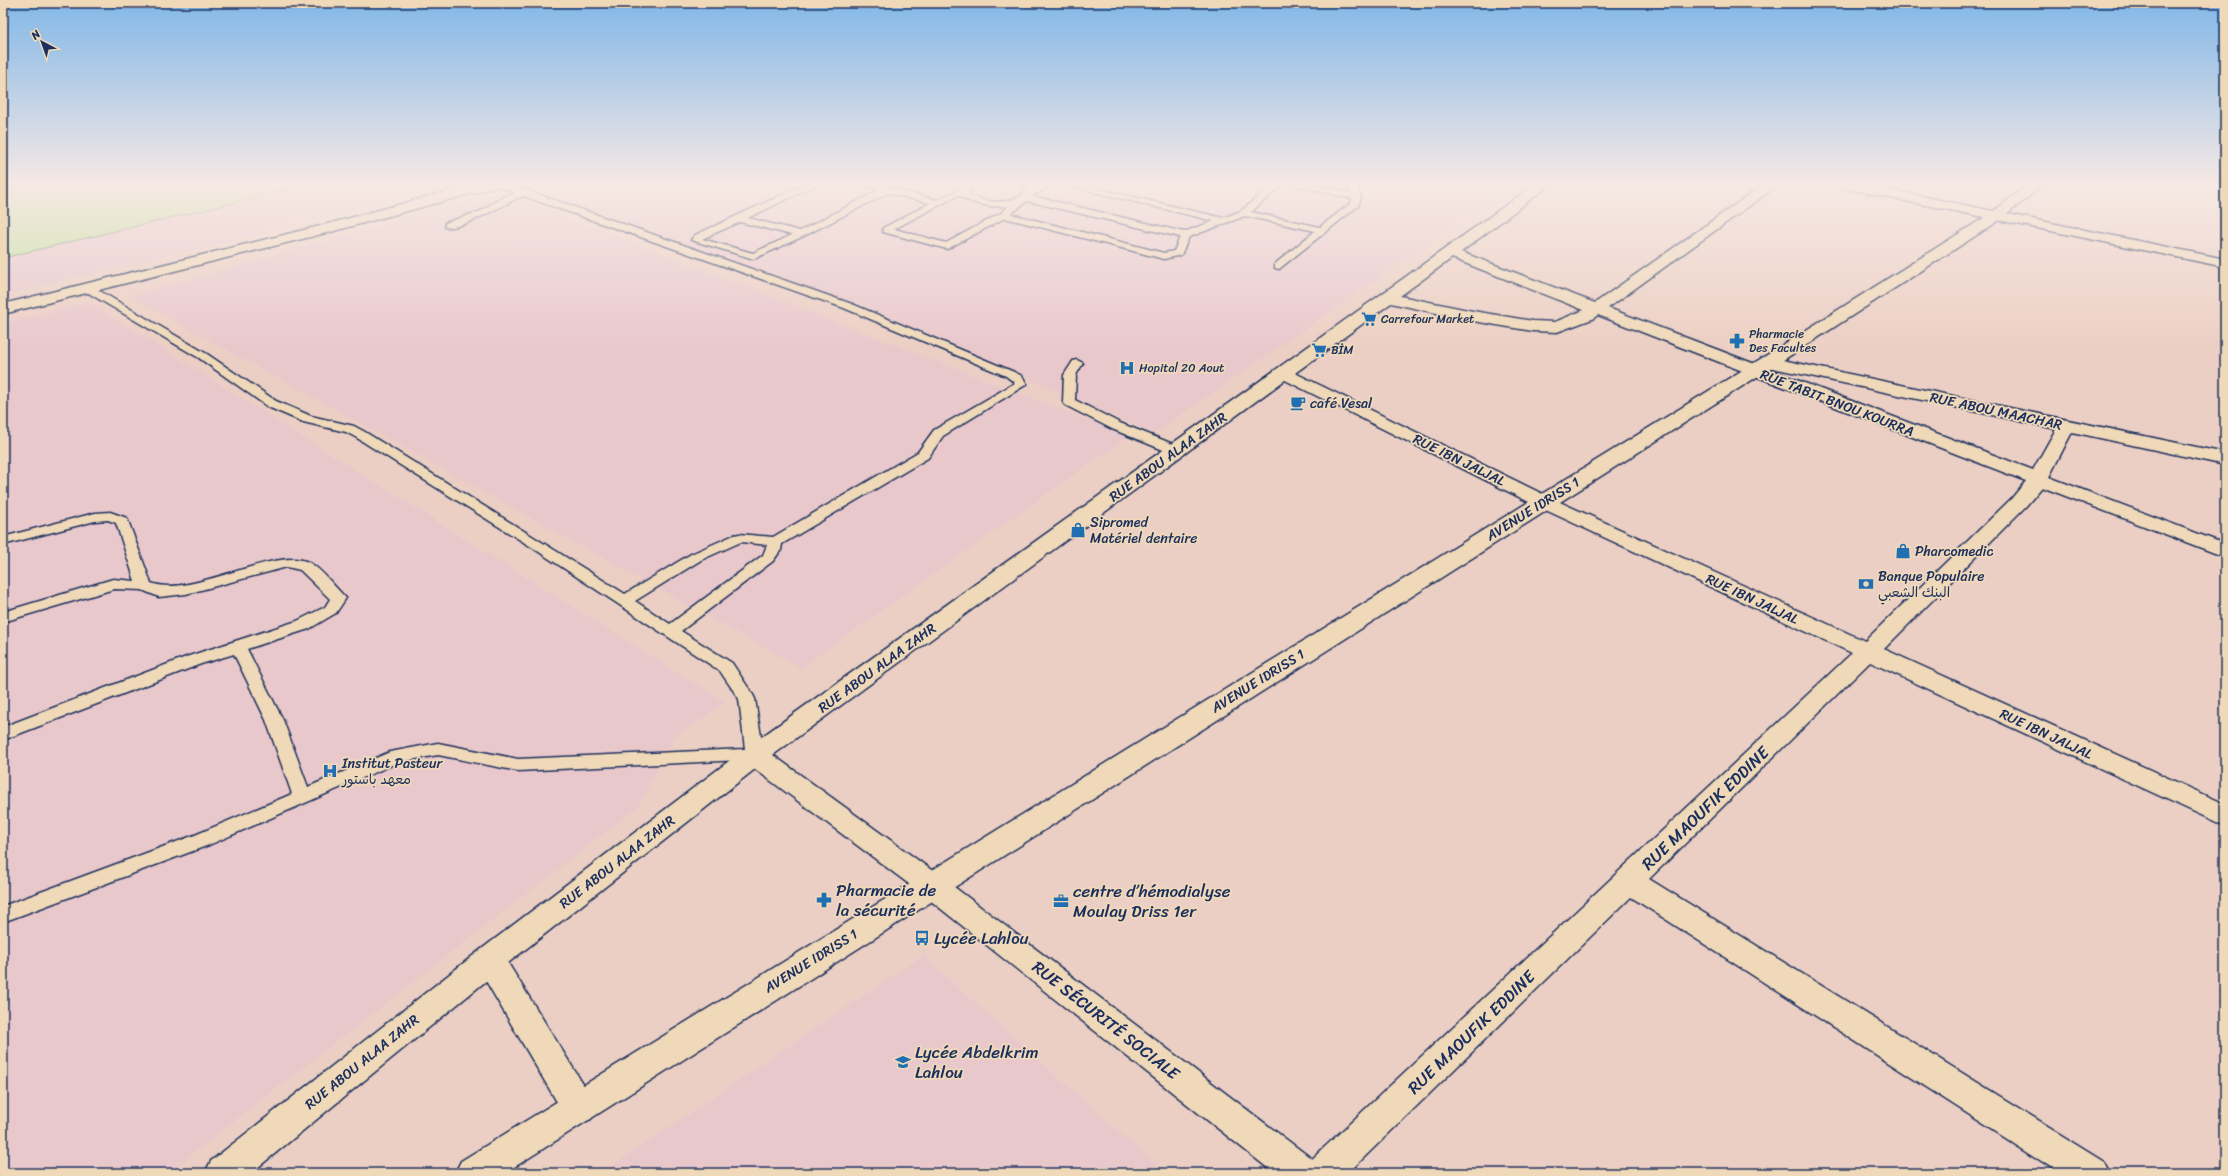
<svg xmlns="http://www.w3.org/2000/svg" width="2228" height="1176" viewBox="0 0 2228 1176" font-family="Sriracha,'Playpen Sans Arabic',sans-serif">
  <rect width="100%" height="100%" fill="#eccfc4"/>
  <filter id="ink" filterUnits="userSpaceOnUse"><feTurbulence type="fractalNoise" baseFrequency=".025" numOctaves="2"/><feDisplacementMap in="SourceGraphic" scale="8" xChannelSelector="R" yChannelSelector="G"/><feConvolveMatrix kernelMatrix="1 2 1 2 8 2 1 2 1" color-interpolation-filters="sRGB"/></filter>
  <g filter="url(#ink)">
    <!-- built -->
    <g fill="#e9c8cc">
      <polygon points="3,183 448,183 256,234 3,295"/>
      <polygon points="522,183 1515,183 1154,434 855,303 512,187"/>
      <polygon points="501,191 1129,436 801,668 130,296"/>
      <polygon points="89,302 726,703 676,735 639,806 168,1173 3,1173 3,324"/>
      <polygon points="923,955 1165,1173 608,1173 606,1170"/>
    </g>
    <!-- green -->
    <polygon fill="#c1e39c" stroke="#6e897d" points="3,183 316,183 3,258"/>
    <g fill="none" stroke-linecap="round" stroke-linejoin="round">
      <!-- lane casing -->
      <g stroke="#1b2f5e" stroke-width="3">
        <g id="lane">
          <path d="M492,183h14l346,121 162,68 8,4 5,8 -84,52 -15,22 -146,86 -1,6 -8,11 -92,70 51,32 21,32 2,4 9,56 -3,4 -243,12 -80,-16 -39,7 -190,83 -206,77v-16l192,-71 97,-41 -26,-74 -32,-66 -33,10 -198,76v-13l186,-71 108,-35 28,-14 5,-8 -30,-29 -13,-3 -101,27 -27,3 -17,-7 -28,-1 -111,33v-10l110,-33 22,2 -19,-58 -8,-3 -13,1 -92,24v-8l92,-24 15,-1 17,6 24,65c40,16 127,-39 159,-20 12,7 23,22 33,32l3,3 -10,15 -27,16 -62,20 36,71 25,67 82,-35 48,-9 80,16 227,-10 -6,-50 -19,-28 -187,-123 -176,-110 -11,-6 -43,-10 -35,-15 -69,-49 -114,-67v-4h8l114,67 69,47 35,15 43,10 11,6 260,162 66,-40 43,-19 5,-1 34,3 145,-85 16,-22 81,-47 -9,-7 -162,-68 -321,-112c-17,6 -61,35 -78,31v-4l36,-12 20,-13 14,-5zM741,542l26,3 -4,10 -93,69 -35,-23 66,-41z"/>
          <path d="M808,183h12l-72,35 52,13 79,-41 -22,-7h16l64,17 25,-12 3,-5h13l-7,5 -3,5c15,11 47,13 59,-3l-5,-7h9l4,5 9,-5h11l-23,13 152,36 30,-11 -157,-38h17l149,35 18,-7 33,-28h10l-33,29 69,15 31,-24 1,-4 -64,-16h18l45,10 -4,-10h9l5,14 -3,9 -79,63 -4,-1v-4l40,-33 -70,-15 -56,21 -8,18 -17,4 -159,-41 -58,31 -64,-17v-4l47,-25 -42,-10 -84,43 -50,23 -63,-19 4,-5zM959,195c14,11 33,12 49,11l-7,7 -55,30 -52,-14zM1027,201l153,36 -6,14 -10,2 -153,-39zM740,222l52,13 -39,18 -51,-14z"/>
          <polygon points="1077,360 1083,363 1076,375 1075,400 1120,423 1183,448 1184,451 1183,454 1173,454 1112,429 1065,405 1063,402 1064,375 1073,361"/>
        </g>
      </g>
      <!-- street casing -->
      <g stroke="#1b2f5e" stroke-width="3">
        <g id="street">
          <polygon points="478,183 500,183 499,186 334,231 3,314 3,304 324,225"/>
          <path d="M1537,183h15l-91,69 134,51 171,-120h15l-173,125 425,162 23,-41 -288,-62 -6,-1 -2,-4 2,-4 6,-1 457,96v12l-153,-33 -23,45 176,67v13l-183,-70 -16,19 -142,143 341,155v22l-355,-164 -221,217 455,282 6,12h-50l-429,-276 -283,276h-74l-353,-280 -166,-124 -247,194 83,134 5,11 -5,11 -12,5 -12,-5 -81,-138 -235,192h-46l6,-12 268,-210 267,-203zM1452,258l132,52 -29,12 -22,-1 -60,-10 -73,-15zM1391,303l82,18 60,10 24,1 35,-13 6,-4 428,166 -14,17 -147,143 -314,-143 -256,-125zM1285,380l252,126 315,147 -540,506 -371,-282 -168,-122z"/>
          <polygon points="1832,183 1858,183 2225,259 2225,267 1838,187"/>
        </g>
      </g>
      <!-- secondary casing -->
      <g stroke="#1b2f5e" stroke-width="3">
        <polygon id="secondary" points="2030,183 2045,183 2000,220 1774,366 505,1173 455,1173 461,1161 1762,358 1990,214"/>
      </g>
      <!-- lane -->
      <use href="#lane" fill="#f0d9b9" fill-rule="evenodd"/>
      <!-- street -->
      <use href="#street" fill="#f0d9b9" fill-rule="evenodd"/>
      <!-- secondary -->
      <use href="#secondary" fill="#f0d9b9" fill-rule="evenodd"/>
    </g>
  </g>
  <!-- sky -->
  <linearGradient id="sky" x2="0" y2="1"><stop stop-color="#83b8e8"/><stop offset="0.53" stop-color="#f6e9e4"/><stop offset="1" stop-color="#f6e9e4" stop-opacity="0"/></linearGradient>
  <rect width="2228" height="348" fill="url(#sky)"/>
  <!-- icons -->
  <defs>
    <g id="supermarket-bare" transform="scale(1.2)"><path d="M-6-5.5h2.5l.6 2H6L4.5 2H-2.5L-4.4-4H-6ZM-1.5 3.2a1.3 1.3 0 1 0 .1 0ZM3 3.2a1.3 1.3 0 1 0 .1 0Z" fill="#1f6fb2" stroke="#f0d9b9" stroke-width="2.5" paint-order="stroke"/></g>
    <g id="pharmacy-bare" transform="scale(1.2)"><path d="M-2-6h4v4h4v4h-4v4h-4v-4h-4v-4h4Z" fill="#1f6fb2" stroke="#f0d9b9" stroke-width="2.5" paint-order="stroke"/></g>
    <g id="hospital-bare" transform="scale(1.2)"><path d="M-5-5h3v3.5h4V-5h3V5h-3V1.5h-4V5h-3Z" fill="#1f6fb2" stroke="#f0d9b9" stroke-width="2.5" paint-order="stroke"/></g>
    <g id="cafe-bare" transform="scale(1.2)"><path d="M-5.5-4.5H6V0H3Q3 3.5 0 3.5H-2.5Q-5.5 3.5-5.5 0ZM3-3.2v2h1.7v-2ZM-6 4.5H4V6H-6Z" fill="#1f6fb2" stroke="#f0d9b9" stroke-width="2.5" paint-order="stroke"/></g>
    <g id="shop-bare" transform="scale(1.2)"><path d="M-5-2.5h2.3a2.7 3.5 0 0 1 5.4 0H5L5.5 6h-11ZM-1.5-2.5h3a1.5 2.3 0 0 0-3 0Z" fill="#1f6fb2" stroke="#f0d9b9" stroke-width="2.5" paint-order="stroke"/></g>
    <g id="bank-bare" transform="scale(1.2)"><path d="M-6-4H6V4H-6ZM0-2.3a2.3 2.3 0 1 0 0 4.6a2.3 2.3 0 1 0 0-4.6Z" fill="#1f6fb2" stroke="#f0d9b9" stroke-width="2.5" paint-order="stroke"/></g>
    <g id="office-bare" transform="scale(1.2)"><path d="M-6-3h4V-5.5h4V-3h4V5H-6ZM-1-4.5V-3h2v-1.5ZM-6 0V1H6V0Z" fill="#1f6fb2" stroke="#f0d9b9" stroke-width="2.5" paint-order="stroke"/></g>
    <g id="bus-bare" transform="scale(1.2)"><path d="M-5-6H5V4H4V6H2V4H-2V6H-4V4H-5ZM-3.5-4V0h7V-4ZM-3.5 1.2v1.5H-2V1.2ZM2 1.2v1.5H3.5V1.2Z" fill="#1f6fb2" stroke="#f0d9b9" stroke-width="2.5" paint-order="stroke"/></g>
    <g id="school-bare" transform="scale(1.2)"><path d="M0-5L7-2L0 1L-7-2ZM-4 1L0 2.5L4 1V4Q0 6-4 4Z" fill="#1f6fb2" stroke="#f0d9b9" stroke-width="2.5" paint-order="stroke"/></g>
  </defs>
  <g fill-rule="evenodd">
    <use href="#supermarket-bare" x="1369" y="319"/>
    <use href="#pharmacy-bare" x="1737" y="341"/>
    <use href="#supermarket-bare" x="1319" y="350"/>
    <use href="#hospital-bare" x="1127" y="368"/>
    <use href="#cafe-bare" x="1298" y="403"/>
    <use href="#shop-bare" x="1078" y="530"/>
    <use href="#shop-bare" x="1903" y="551"/>
    <use href="#bank-bare" x="1866" y="584"/>
    <use href="#hospital-bare" x="330" y="771"/>
    <use href="#pharmacy-bare" x="824" y="900"/>
    <use href="#office-bare" x="1061" y="901"/>
    <use href="#bus-bare" x="922" y="938"/>
    <use href="#school-bare" x="903" y="1062"/>
  </g>
  <g text-anchor="middle" dominant-baseline="central" stroke-width="3.5" stroke-linejoin="round" paint-order="stroke">
    <!-- far-poi labels -->
    <g font-size="12" fill="#1b2f5e" stroke="#f0d9b9" text-anchor="start">
      <text x="1381" y="319">Carrefour Market</text>
      <text x="1749" y="334">Pharmacie<tspan x="1749" dy="14">Des Facultes</tspan></text>
      <text x="1331" y="350">BİM</text>
      <text x="1139" y="368">Hopital 20 Aout</text>
    </g>
    <!-- poi labels -->
    <g font-size="14" fill="#1b2f5e" stroke="#f0d9b9" text-anchor="start">
      <text x="1310" y="403">café Vesal</text>
      <text x="1090" y="522">Sipromed<tspan x="1090" dy="16">Matériel dentaire</tspan></text>
      <text x="1915" y="551">Pharcomedic</text>
      <text x="1878" y="576">Banque Populaire<tspan x="1878" dy="16">البنك الشعبي</tspan></text>
      <text x="342" y="763">Institut Pasteur<tspan x="342" dy="16">معهد باستور</tspan></text>
    </g>
    <!-- street labels -->
    <g font-size="14" fill="#1b2f5e" stroke="#f0d9b9">
      <text transform="translate(1837 403) rotate(21)">RUE TABIT BNOU KOURRA</text>
      <text transform="translate(1996 411) rotate(12)">RUE ABOU MAACHAR</text>
      <text transform="translate(1168 457) rotate(-36)">RUE ABOU ALAA ZAHR</text>
      <text transform="translate(1459 460) rotate(26)">RUE IBN JALJAL</text>
      <text transform="translate(1533 509) rotate(-32)">AVENUE IDRISS 1</text>
      <text transform="translate(1752 599) rotate(25)">RUE IBN JALJAL</text>
      <text transform="translate(877 668) rotate(-36)">RUE ABOU ALAA ZAHR</text>
      <text transform="translate(1258 681) rotate(-32)">AVENUE IDRISS 1</text>
      <text transform="translate(2046 734) rotate(25)">RUE IBN JALJAL</text>
      <text transform="translate(617 862) rotate(-38)">RUE ABOU ALAA ZAHR</text>
      <text transform="translate(811 961) rotate(-32)">AVENUE IDRISS 1</text>
      <text transform="translate(362 1062) rotate(-39)">RUE ABOU ALAA ZAHR</text>
    </g>
    <!-- near-street labels -->
    <g font-size="17" fill="#1b2f5e" stroke="#f0d9b9">
      <text transform="translate(1705 808) rotate(-44)">RUE MAOUFIK EDDINE</text>
      <text transform="translate(1106 1020) rotate(38)">RUE SÉCURITÉ SOCIALE</text>
      <text transform="translate(1471 1032) rotate(-44)">RUE MAOUFIK EDDINE</text>
    </g>
    <!-- near-poi labels -->
    <g font-size="17" fill="#1b2f5e" stroke="#f0d9b9" text-anchor="start">
      <text x="836" y="890">Pharmacie de<tspan x="836" dy="20">la sécurité</tspan></text>
      <text x="1073" y="891">centre d’hémodialyse<tspan x="1073" dy="20">Moulay Driss 1er</tspan></text>
      <text x="934" y="938">Lycée Lahlou</text>
      <text x="915" y="1052">Lycée Abdelkrim<tspan x="915" dy="20">Lahlou</tspan></text>
    </g>
  </g>
  <!-- margin -->
  <rect width="2228" height="1176" fill="none" stroke="#f0d9b9" stroke-width="16"/>
  <rect x="8" y="8" width="2212" height="1160" fill="none" stroke="#1b2f5e" stroke-width="1.5" filter="url(#ink)"/>
  <!-- north arrow -->
  <g transform="translate(42 42) rotate(319)" stroke="#f0d9b9" stroke-width="3" paint-order="stroke">
  <path d="M0-3L7 15L0 10L-7 15Z" fill="#1b2f5e"/>
  <text y="-6" font-size="11" font-weight="bold" text-anchor="middle" fill="#1b2f5e">N</text>
  </g>
</svg>
